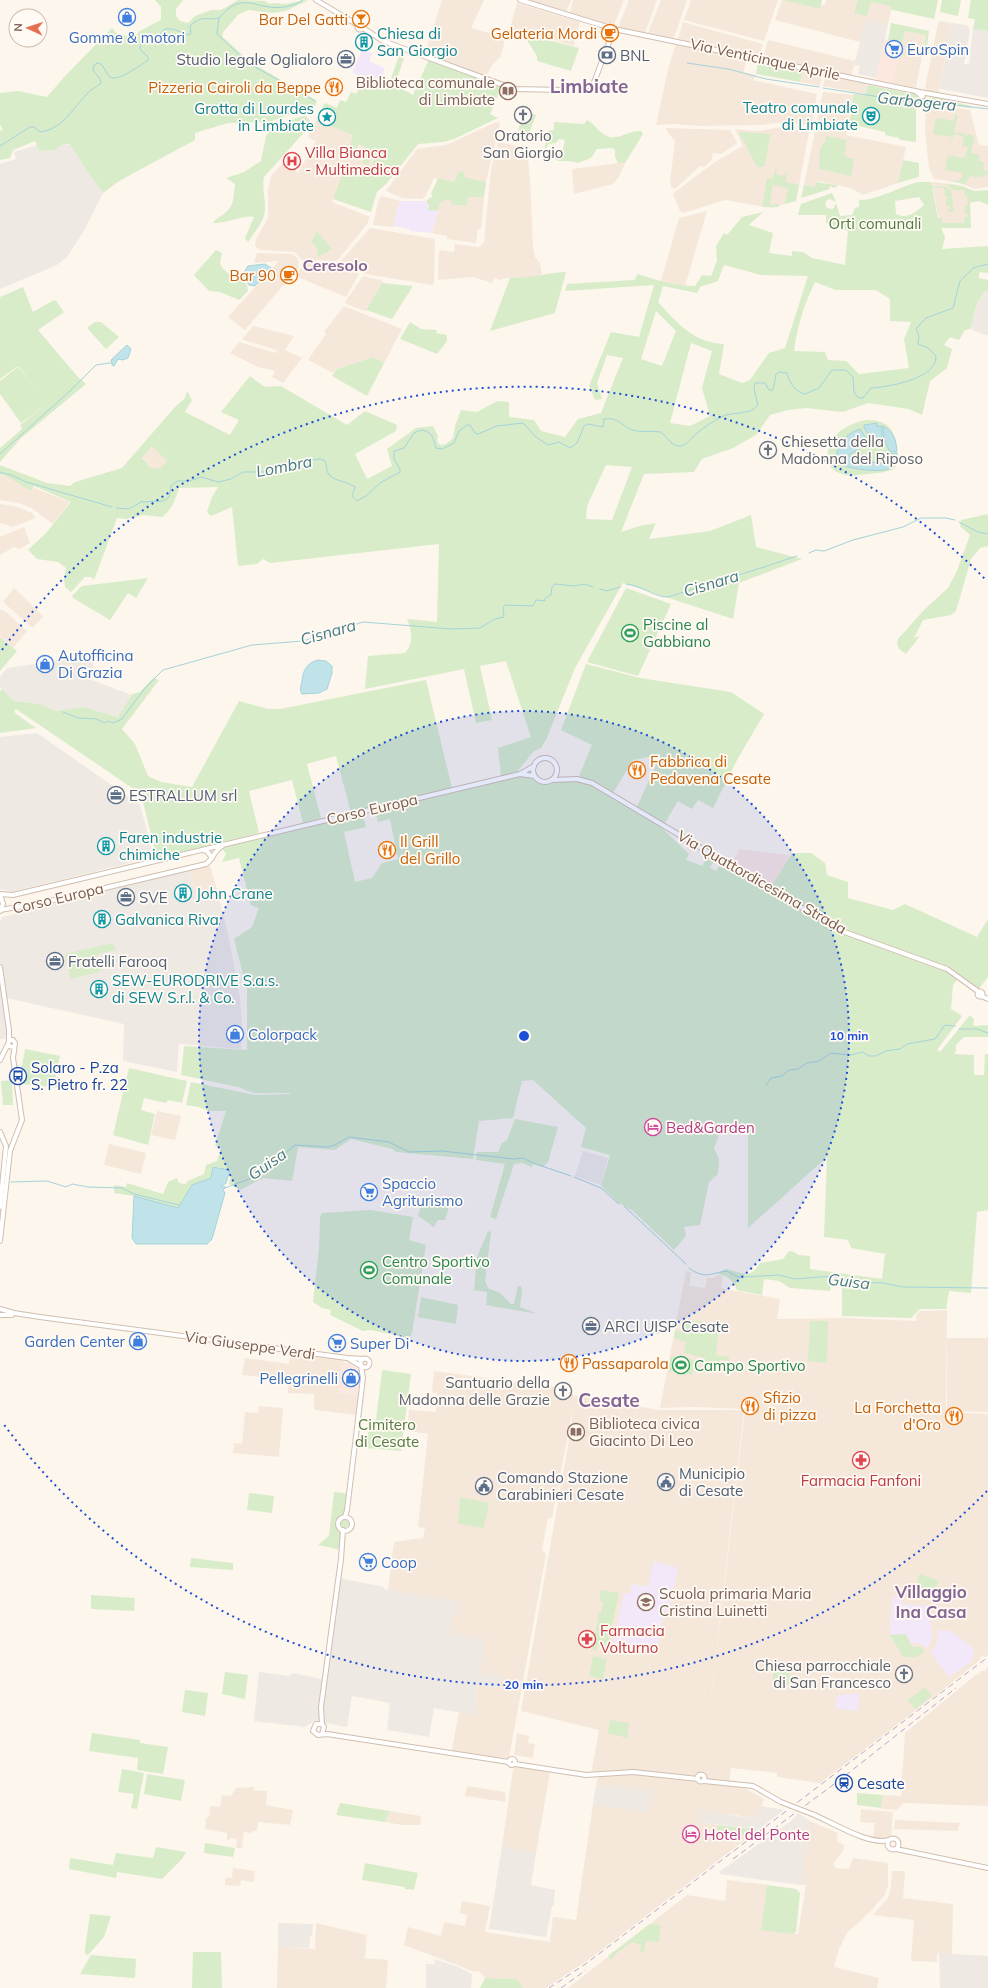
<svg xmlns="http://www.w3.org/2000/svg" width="988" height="1988" viewBox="0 0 988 1988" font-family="Mulish,sans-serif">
  <rect width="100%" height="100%" fill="#fdf6ec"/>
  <!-- residential -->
  <g fill="#f5e8da">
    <polygon points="442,0 484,0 471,28 503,37 504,43 501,56 492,65 486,76 438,60 438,57 425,53"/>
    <polygon points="528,0 571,0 566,12"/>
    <polygon points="573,0 624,0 613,27 570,14"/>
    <polygon points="629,0 657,0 645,33 618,28"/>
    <polygon points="661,0 687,0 674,38 648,33"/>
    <polygon points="691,0 778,0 764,41 684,20"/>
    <polygon points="782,0 820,9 821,5 825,5 826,0 858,0 855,13 867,16 871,2 892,6 888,24 866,20 860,42 775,20"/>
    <polygon points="517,3 580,22 574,46 537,35 508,35"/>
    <polygon points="940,21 952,23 939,92 928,91 925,88 938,23"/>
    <polygon points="683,22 686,23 763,44 759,56 678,39"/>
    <polygon points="904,31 926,35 916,88 893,83"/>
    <polygon points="768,40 855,61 851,76 763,57"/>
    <polygon points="676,44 746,58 744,72 756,75 753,80 817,94 811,126 788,122 760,125 700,126 673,124 656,125 669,65"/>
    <polygon points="803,69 820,73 822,75 820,86 800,82"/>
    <polygon points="826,74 868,82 865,94 823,86"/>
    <polygon points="823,92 854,95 846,135 906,147 898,183 863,195 851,188 817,181 816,187 804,185"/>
    <polygon points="933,105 970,110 979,145 988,146 988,187 975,189 957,182 934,179 929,168 925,132 926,107"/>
    <polygon points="318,116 325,120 330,126 353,135 349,148 358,144 364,146 365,153 362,163 371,155 375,157 370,171 346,164 332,202 370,217 367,224 337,261 302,260 294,252 261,250 255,246 256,239 268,218 268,190 271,176 284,162 298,173 316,141 308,137"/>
    <polygon points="496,122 500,123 486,182 463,177 454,182 434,178 425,197 421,199 402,198 386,191 417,149 446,145"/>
    <polygon points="782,127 809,132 796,201 772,208 725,200 684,213 680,211 673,194 675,192 715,162 743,146 735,129 758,131"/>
    <polygon points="666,128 730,130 737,142 736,144 721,154 713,153 711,161 704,167 700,166 675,189 671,187 670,182 675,141 668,133"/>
    <polygon points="498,142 527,148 530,178 533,246 535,257 540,263 542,274 530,278 506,278 500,280 494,278 492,283 473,277 438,280 439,250 454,252 455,244 479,247 484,242 491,169"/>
    <polygon points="618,163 625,163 619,177 613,184 574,194 572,169"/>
    <polygon points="931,182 954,184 968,189 971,228 941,228"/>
    <polygon points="383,196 400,201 393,227 373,225 379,198"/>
    <polygon points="468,197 484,197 481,229 478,229 476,243 447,239 447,236 432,233 441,201 451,200 467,205"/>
    <polygon points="707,211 685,286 661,281 679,218"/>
    <polygon points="370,228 435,239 434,284 432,285 366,274 343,265 340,262"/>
    <polygon points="257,253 292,254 297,257 299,263 298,268 245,330 228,317 279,261 254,263"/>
    <polygon points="305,264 332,265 359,274 346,297 295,276"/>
    <polygon points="363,276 383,281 365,311 346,304 345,302"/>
    <polygon points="344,306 402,329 384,363 373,357 337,369 333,373 308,360 326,334 324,332"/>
    <polygon points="253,326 294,336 285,350 302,358 283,383 272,377 275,371 258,367 230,353 239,342 276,353 277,350 244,340 242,339"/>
    <polygon points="153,445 167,461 160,468 151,468 142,457"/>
    <polygon points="0,476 6,476 32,491 34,488 70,502 53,524 33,509 19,503 0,500"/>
    <polygon points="0,504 18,507 32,513 36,518 13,527 0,523"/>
    <polygon points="24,527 30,543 19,549 14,547 0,555 0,537"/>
    <polygon points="14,588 43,616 33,628 3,602"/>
    <polygon points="0,609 6,612 27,631 13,648 0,636"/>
    <polygon points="210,866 217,889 200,893 195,891 190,870"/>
    <polygon points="157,1111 181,1116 175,1140 151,1135"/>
    <polygon points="109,1144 146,1153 141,1174 104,1165"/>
    <polygon points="686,1271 691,1272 689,1286 705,1288 707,1278 713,1278 718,1275 723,1276 721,1288 780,1299 777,1319 848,1318 916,1321 916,1315 920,1311 947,1310 946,1412 988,1414 988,1654 986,1657 981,1656 980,1660 935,1696 820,1783 777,1777 777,1773 731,1768 729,1784 712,1782 703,1776 699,1776 702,1769 697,1777 655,1773 591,1775 599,1730 521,1711 570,1434 575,1395 659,1410 744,1410 703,1767 745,1409 694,1407 660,1408"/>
    <polygon points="988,1330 988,1412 947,1411 947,1338 987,1338"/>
    <polygon points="290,1352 344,1359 338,1393 359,1395 359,1415 314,1410 314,1394 288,1393 288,1380 242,1375 245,1358 289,1364"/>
    <polygon points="434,1371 570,1389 575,1398 552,1518 548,1518 542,1550 546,1554 509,1758 451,1754 459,1712 474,1715 477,1685 499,1688 501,1677 480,1673 485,1640 449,1633 453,1615 388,1589 394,1542 423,1538 425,1528 418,1527 428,1434 407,1431 409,1410 436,1412 437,1393 432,1392"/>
    <polygon points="259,1406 283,1408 279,1457 233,1453 234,1443 242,1444 245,1412 258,1413"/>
    <polygon points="988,1666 988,1806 903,1803 897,1810 881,1809 883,1795 901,1796 905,1733 977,1674 979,1675 980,1671 985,1671"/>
    <polygon points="517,1733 529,1736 528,1743 535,1744 533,1758 514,1755"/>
    <polygon points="516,1766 550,1772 536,1853 502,1846 513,1769"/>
    <polygon points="634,1773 697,1781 700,1783 734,1786 746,1789 764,1799 756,1819 731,1814 700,1822 718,1825 717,1832 750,1836 591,1958 546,1988 523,1988 517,1979 485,1978 479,1971 475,1972 404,1945 408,1927 441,1936 444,1922 465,1926 467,1915 460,1913 462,1901 490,1906 485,1932 550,1942 553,1917 576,1920 593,1804 648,1811 651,1790 596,1785 598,1776"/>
    <polygon points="467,1786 505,1792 506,1802 465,1796"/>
    <polygon points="254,1787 254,1790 267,1791 266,1805 293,1810 290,1825 258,1822 257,1831 253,1831 252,1833 244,1832 242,1848 236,1848 237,1839 230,1838 230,1841 227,1840 227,1833 205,1829 206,1821 204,1821 209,1816 210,1806 220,1807 222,1795 231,1796 236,1788"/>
    <polygon points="861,1809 893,1812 891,1836 883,1839 873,1838 875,1823 860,1822"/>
    <polygon points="390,1811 421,1816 420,1825 402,1825 385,1822"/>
    <polygon points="895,1820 960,1823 957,1831 894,1829"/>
    <polygon points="810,1821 838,1833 837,1841 844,1845 843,1851 833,1864 836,1868 849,1869 853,1858 888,1863 888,1886 884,1896 869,1913 847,1933 839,1949 834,1967 879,1978 877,1988 568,1988 687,1895 725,1901 727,1880 768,1885 763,1929 798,1934 806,1885 801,1885"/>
    <polygon points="233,1868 255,1871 254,1882 241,1880 240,1886 225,1885 225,1878 232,1878"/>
    <polygon points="892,1871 905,1871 903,1898 953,1904 952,1954 937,1953 937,1962 911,1961 914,1920 873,1915 888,1898 891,1886"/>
    <polygon points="316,1923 367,1935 365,1958 388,1960 386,1988 277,1988 278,1947 315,1949"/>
  </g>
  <!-- commercial -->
  <g fill="#fde8e0">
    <polygon points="884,39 902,43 893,83 876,80"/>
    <polygon points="740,849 790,855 771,887 732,863"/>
    <polygon points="343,1362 353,1363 358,1368 360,1374 358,1395 338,1393"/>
  </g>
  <!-- industrial -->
  <g fill="#efe9e4">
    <polygon points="866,20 888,24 876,78 858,74 860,66 854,65"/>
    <polygon points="952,23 967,25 970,30 964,64 969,64 973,29 988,31 988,98 940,89"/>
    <polygon points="63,144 72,145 89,174 103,193 85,229 67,257 57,265 0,289 0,164 16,159 14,152 37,145 39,151 55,150"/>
    <polygon points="984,291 988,292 988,336 970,329 976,306"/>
    <polygon points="94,656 92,680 131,695 119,717 84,707 55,711 41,704 14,701 0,687 0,677 7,668"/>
    <polygon points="37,733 140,805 154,857 11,892 0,889 0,737"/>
    <polygon points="190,870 195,891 200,893 217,889 229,939 240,998 242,1028 241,1049 179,1044 177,1072 123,1061 124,1024 6,998 7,1033 5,1039 0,1039 0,921 2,917"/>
    <polygon points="583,1151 608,1158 601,1185 575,1176"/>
    <polygon points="339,1578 384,1587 384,1589 460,1602 458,1616 453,1615 449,1633 485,1640 480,1673 502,1677 499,1688 477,1685 474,1715 434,1708 429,1737 387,1730 390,1703 352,1696 347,1727 314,1721 305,1727 254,1721 259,1672 289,1676 293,1673 327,1680"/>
    <polygon points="596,1785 651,1790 648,1812 593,1804"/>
    <polygon points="761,1806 784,1810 758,1830 700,1822 701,1810 756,1819"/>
    <polygon points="798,1813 810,1821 801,1885 720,1874 719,1872 791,1821"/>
    <polygon points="502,1846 536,1853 531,1885 555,1890 554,1906 552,1906 546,1937 489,1929"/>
    <polygon points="278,1923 313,1924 312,1936 310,1936 309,1948 278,1947"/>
    <polygon points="939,1953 988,1956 988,1988 940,1988"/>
    <polygon points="434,1959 458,1967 472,1974 471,1988 426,1988 426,1964 435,1964"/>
  </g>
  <!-- education -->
  <g fill="#f3e8fa">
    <polygon points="362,50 372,53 369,61 385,68 379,82 352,73"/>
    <polygon points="400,201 426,201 429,204 428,209 438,211 432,233 410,231 410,229 393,226"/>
    <polygon points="654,1561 678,1568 669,1610 664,1612 656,1653 613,1645 624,1593 630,1594 632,1584 648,1587"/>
    <polygon points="892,1597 899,1597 903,1604 931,1606 929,1615 933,1638 927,1648 919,1643 909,1643 906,1634 890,1635"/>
    <polygon points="938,1630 951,1631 971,1646 974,1651 972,1661 949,1677 930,1652 937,1644"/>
    <polygon points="857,1693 859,1695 857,1711 836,1708 837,1697 839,1695"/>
  </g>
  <!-- green -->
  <g fill="#d8ecc9" fill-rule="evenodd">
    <path d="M155,0h28l-7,9v7l4,5 8,2 7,-7 16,-6h10l17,-10 27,1 4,3c6,-2 10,0 16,0 9,-1 15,-4 24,-4l-23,11 -14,2 -23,-3 -10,4 -16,18 -1,4 27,25 68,40 -2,5 -46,16 -41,1 -33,10v7l-76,41 -16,12 -14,-19 -19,-30h-7l-8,6 -16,1 -4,-10 -22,9 -3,8 -10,2v-29l3,-1 -3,-6v-31l18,-2 29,6 18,-21 47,-48 5,6 17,3 6,-6 21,-11v-13z"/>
    <polygon points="782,0 822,0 820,9"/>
    <polygon points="858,0 938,0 934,19 893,10 891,9 891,6 871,2 867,16 854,13"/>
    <polygon points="942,0 961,0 958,16 940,12"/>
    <polygon points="971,0 988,0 988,31 973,29 975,19 968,18"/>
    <polygon points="891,23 929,31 927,47 924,47 926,35 905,31 902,43 888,40"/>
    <polygon points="525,37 536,37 579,48 571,71 537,61 537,56"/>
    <polygon points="399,56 404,58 395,85 413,95 429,59 501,87 490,114 498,118 454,139 443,142 418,144 387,183 377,192 371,212 333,199 346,164 370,171 375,157 371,155 368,165 362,163 365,154 362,152 364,146 358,144 356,150 349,148 353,135 330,126 325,120 318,116 325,103 337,108 340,100 346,102 351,92 356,94 363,79 388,87"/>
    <polygon points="758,63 799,71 803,69 800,82 756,74"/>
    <polygon points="868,85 907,93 908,91 916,93 919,100 916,107 916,142 900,140 899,138 885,135 885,132 854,125 852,131 848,131 854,94 865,95"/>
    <polygon points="934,97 971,106 971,108 941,104 921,107 923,99"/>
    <polygon points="956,108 956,115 958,116 954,132 965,134 967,136 969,134 973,135 975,142 973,143 971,153 979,155 979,161 984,162 983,169 985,171 988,170 988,176 987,174 981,177 970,176 965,184 949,181 959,181 960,178 962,179 963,173 945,170 948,155 963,158 965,157 968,147 962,146 964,137 960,135 954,134 950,145 952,137 933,134 936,118 954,121"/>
    <polygon points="525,111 536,115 529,134 518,130"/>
    <path d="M304,116l3,1 3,4 -3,8 -43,48c-3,13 5,31 -2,44 -4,7 -9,14 -14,21l-3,-4 9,-21c-7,-3 -29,7 -41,6 3,-5 8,-6 12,-10 10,-8 8,-17 10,-29l-9,-6 18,-6 17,-11 5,-25 9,-11z"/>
    <path d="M587,120c8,4 12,13 20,16 10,5 22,-6 34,-5l2,3 -18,29h-7l-3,-6v-7l-3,-2 -15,1 -6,9 -13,5 -9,-2h-11l-14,-9 3,-21 7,-1v-8l30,2zM559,139l6,1 -3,13 -6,1 -10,-4 2,-6 8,-1z"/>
    <polygon points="739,132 771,134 764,167 757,167"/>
    <polygon points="826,136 847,140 844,156 854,159 851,176 819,169 820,148 825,142"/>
    <polygon points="903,160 919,163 919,177 898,183"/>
    <polygon points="776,168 777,169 776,174 785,176 786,172 787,174 786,182 799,185 796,201 782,205 785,204 788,188 773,185 770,202 771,205 779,204 779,207 762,207 767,178 772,179"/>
    <polygon points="459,171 464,172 464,177 486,182 484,197 468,197 467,205 452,205 451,200 441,201 438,211 428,210 429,205 426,201 433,196 431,194 438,178 454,182"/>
    <polygon points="816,182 836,185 838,186 833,188 832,186 829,187 830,189 801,198 804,185 815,187"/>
    <path d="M918,182h13v3l3,2 1,1h-3l6,30h4l-1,4 3,1h21l-1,-6 4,-1v-2h-3v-9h3l-1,-10h-3v-5h-9l-8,-5 -13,-2 28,3 12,5 14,-1v15l-9,-4 -9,2 1,25h-30l4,9 -3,12 46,-3v27l-8,-1 -2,6 10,2v12l-4,-1 -8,15 -6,23 -5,1 -6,10 -9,-3 -6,8 8,4 -5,19 -17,13 -8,34 -13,-6 -41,-6 -25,9 -37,-4 -18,2 -18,5 -14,20 -23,13 -31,11 -8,13 -50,2 -23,58 18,-6 17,-3 -7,16 61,-8 41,-16 5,32 46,12 -63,24 -6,36 -110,-36 -48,85 -29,72 -5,8 -7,3 -18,22 -15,4 -3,-29 33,-11 -25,-76 -26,5 12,54 -16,3 -12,-54 -99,20 3,-33 37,-3c9,-10 7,-22 2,-34l30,3 2,-78 -169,19 -7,-4 -6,5 -19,2 -6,-59 -21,9 -4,-4 5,-15 6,-10 -39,1c-4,12 -7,22 -17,29l-19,-2 -16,4 -10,-1 -23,62 -3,-3h-6l-14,15 -6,-5 -1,-8 2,-11 -8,-6 -21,-3 -9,-9 19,-18 24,-30 -37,-16 -3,5 -25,-15 -6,-1v-10l47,18 23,3 5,-4 47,-14 53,-61 10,-9 2,-7 5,9 -7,12 45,23 9,-15 -18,-8 29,-36 15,11 16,-1 66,39 18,-14 32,14 -1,6 -41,23 12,25 25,-13 -5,-17 29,-21 17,-2 5,10 -1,5 3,4 6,-1 7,-6 2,-12 6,-16 16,2 20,-11 12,1v15l25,3 7,11 24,6 13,-18 23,-6 22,-55 -16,-3 -10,28 5,16 -7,1 -6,-14 22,-54 28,5 15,-52 -89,6 2,-7 67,-4 4,-6c19,6 37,12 57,12l7,-11 9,1 6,-15 -1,-15 8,-13 3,2 15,-18 21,-5 -14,13 24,8 -4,20 23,3v-5l11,1 9,6 33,7 3,-34 -22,-8v-8h-28l3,-11 31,-11 4,9 -6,-3 -3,1 -2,5 2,3 6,1 3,-6 4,13 12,-1 3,-7 4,-1v-7c20,0 39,-13 59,-18zM919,197l5,8c-8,7 -17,15 -28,9l-1,-13zM724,265l37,10 47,1 -23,72 -16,5 -19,27 -8,3 -23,-9 5,-30c-30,-1 -47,-21 -66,-42l5,-16 34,7 3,-6 18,-6zM815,282l21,8h40l14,9v22l21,1 -7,17 5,29 -50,6 -13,-13 -18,-1 -3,-8 -31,-1c3,-25 10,-46 21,-69zM656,311l20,20 -14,35 -21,-7zM691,343l21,8 -10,37 8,28 -20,10 -20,-3zM152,446l15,15 -7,7h-9l-9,-10zM606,465l26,2 -20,53 -26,-1 1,-13z"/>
    <polygon points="935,186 946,187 951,190 954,212 948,212 948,209 950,209 950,206 946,206 946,199 948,198 948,196 945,196 944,188 936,188"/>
    <polygon points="317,231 332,249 318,257 316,246 311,242"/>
    <polygon points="216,250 222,253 220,263 222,268 234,278 239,277 247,285 248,291 239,300 220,292 209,291 194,275"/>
    <path d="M566,272l-11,41 -65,18 20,-53c20,0 37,-5 56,-6z"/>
    <polygon points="382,283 413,286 392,319 366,310"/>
    <polygon points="23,287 33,312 54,300 56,301 64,312 38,330 78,377 86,384 21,438 0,462 0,448 22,429 20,425 47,404 21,423 0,394 0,381 18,367 36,389 18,366 0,379 0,297"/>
    <polygon points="95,322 101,322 119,337 106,349 87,328"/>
    <polygon points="410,322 421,329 437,330 436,333 447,335 447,341 437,354 400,339"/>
    <polygon points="373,357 384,363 367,396 332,376 337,369"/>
    <path d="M867,420c22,0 29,11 30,31 1,8 1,12 -3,18 -9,4 -18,4 -27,5 -8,1 -18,3 -25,0 -21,-5 -16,-31 -3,-42 8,-6 19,-11 28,-12z"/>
    <polygon points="988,514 988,546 980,548 971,559 956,611 951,615 923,620 914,638 920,636 906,654 899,649 897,643 898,639 924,610 948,588 957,571 970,535 960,526 961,520"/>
    <polygon points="148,578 136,598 128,593 110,620 73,598 72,596 82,586"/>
    <polygon points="626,588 671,604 638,676 587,662"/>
    <polygon points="0,637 17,651 0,671"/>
    <path d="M586,664l54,14 91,14 33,22 -27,46 -24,48 -15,-8 -6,9 -14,-8 -16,27 27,26 -3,6 16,6 7,-11 6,4 -5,9 6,3 6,-9 47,28 23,-37h19l14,10 2,12 21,7v16l45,12 12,-6 72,33 11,-18v58l-10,13 -18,-14 -7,9 -2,24 11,7 -25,34 3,2 30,-37 4,4 -1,6 4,1 11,-1v12h-24l-8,8v6l-2,3 20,1v20h10l1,-21h3v156l-11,2 -6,81 -22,-2 -3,18h-26l-9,9 -69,-2v-32l-10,-2 -2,9 -40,-3 -11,-7 -15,-2 -2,16 -25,-5c-4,-10 -9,-14 -19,-16l7,-5c15,2 24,13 35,-6l23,-4 6,-8 5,1 4,3 12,1v13l72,10 3,-25 -34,-6 -3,-8 -24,-3 3,-80 -79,71v-99l-29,6 -5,13 5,11 -1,15 -9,8 -9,43 -16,2 2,9 -12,14 -42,-40 -13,-7 -18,-17 9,-31 -29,-8 5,-19 -53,-48 -11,1 -9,37 -34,3 -6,38 -77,-7 -3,-3 -42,-10 -16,11 -37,-3 -6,34 -29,-3 -23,12 -11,-6 2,-14 -18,-4 -2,12 -19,7 -14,23 -44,-12 -20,-3v-8l12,2 1,-4 36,11 5,-12 9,-4 2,5 6,1 3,-3 16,-7 2,-9 11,-4 4,-13 -6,-2 11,-35h-17l-10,-4 -13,-2 5,-23 64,13 35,-1v-1h-36l-16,-6 -57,-12 3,-29 63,4v-60l-13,-51 18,-12 7,-19 -8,-3 -12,-47 -17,4 4,-8 -5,-7 141,-34 4,14 -22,5 11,50 17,-4 10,-15 16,-4 -8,-40 -12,3 -3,-12 12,-3 139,-32c6,2 9,8 15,9 12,2 24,-7 40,-2 19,5 37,19 54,29l26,-57 -28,6 -20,33 -34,-17 13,-31 -31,-15z"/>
    <polygon points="153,678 159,680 122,729 135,744 148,776 161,782 192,787 239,701 268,709 280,709 426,680 452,788 351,813 336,756 307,764 321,818 303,823 292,780 249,791 259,833 157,858 141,794 16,709 14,711 16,714 36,728 0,733 0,691 2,689 14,701 41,704 55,711 84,707 118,717 132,694 140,692"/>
    <polygon points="113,943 116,950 98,954 98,956 94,957 94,960 99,959 102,968 99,972 71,979 65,954"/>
    <polygon points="25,1049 60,1056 55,1080 62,1082 61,1088 23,1084 21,1071"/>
    <polygon points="129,1068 187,1081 182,1103 168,1100 166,1103 144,1098 141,1110 155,1114 148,1145 113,1135"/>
    <polygon points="12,1080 13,1105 3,1105 1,1081"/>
    <polygon points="515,1119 558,1127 548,1162 543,1167 533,1164 532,1167 522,1163 514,1164 496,1219 490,1217 505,1164 476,1160 477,1152 498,1152 502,1143 507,1140"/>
    <polygon points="424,1196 448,1203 448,1211 445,1220 438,1220 434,1227 418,1216"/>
    <polygon points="371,1210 413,1217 409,1240 426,1245 412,1333 409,1338 371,1330 363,1331 330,1315 331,1310 322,1308 313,1302 319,1248 320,1217 322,1213"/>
    <polygon points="488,1231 491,1232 485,1281 488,1288 500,1293 511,1304 514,1304 518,1286 521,1286 522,1291 520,1307 538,1314 486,1305 487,1292 474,1290 477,1257"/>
    <polygon points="421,1297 458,1305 456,1324 418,1317"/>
    <polygon points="686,1320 719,1324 716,1355 729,1357 729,1361 720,1360 719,1363 707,1361 705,1373 703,1372 705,1358 684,1353 686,1342 674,1338 675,1330 683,1332"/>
    <polygon points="810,1321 828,1321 827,1363 808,1361"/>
    <polygon points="671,1356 695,1360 692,1375 668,1371"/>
    <polygon points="382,1370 411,1374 401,1451 366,1448 370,1419 376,1420"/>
    <polygon points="334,1492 350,1494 343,1520 348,1520 350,1525 345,1528 341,1526 340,1530 342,1535 341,1550 318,1545 329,1536"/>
    <polygon points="249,1493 274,1496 272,1513 247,1510"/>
    <polygon points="460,1497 489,1503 484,1528 458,1524"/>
    <polygon points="191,1558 233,1563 233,1570 190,1567"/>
    <polygon points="919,1574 938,1580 935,1596 916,1590"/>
    <polygon points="601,1590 619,1593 607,1647 597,1645 596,1651 592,1648 599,1613 601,1613 603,1602 599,1601"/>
    <polygon points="91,1595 135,1598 134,1611 91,1609"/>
    <polygon points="906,1634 912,1647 920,1646 924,1652 916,1657 903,1657 890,1635"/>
    <polygon points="593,1656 607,1659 603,1679 589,1676"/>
    <polygon points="779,1666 789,1668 791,1670 788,1685 772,1684 774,1669 778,1669"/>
    <polygon points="225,1672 248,1675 245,1699 222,1694"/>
    <polygon points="925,1687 932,1696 915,1709 908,1700"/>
    <polygon points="185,1690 208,1693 205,1716 182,1712"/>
    <polygon points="610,1720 629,1723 627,1738 608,1733"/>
    <polygon points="92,1733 140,1740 140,1743 168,1747 163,1774 137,1770 138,1758 89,1751"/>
    <polygon points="122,1769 144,1773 137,1809 131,1808 134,1794 118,1792"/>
    <polygon points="147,1774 185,1780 181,1801 144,1794"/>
    <polygon points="857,1793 883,1795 881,1808 857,1805"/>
    <polygon points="340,1803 390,1811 385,1822 336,1815"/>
    <polygon points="718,1825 758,1830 750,1836 717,1832"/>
    <polygon points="205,1843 235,1848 233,1857 204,1853"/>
    <polygon points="156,1847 186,1852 182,1859 162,1879 117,1872 116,1878 69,1869 70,1858 113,1865 116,1853 153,1858"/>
    <polygon points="365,1863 418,1873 414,1890 405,1889 405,1887 362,1880"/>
    <polygon points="767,1885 796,1889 800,1893 796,1932 792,1934 761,1930"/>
    <polygon points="90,1914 111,1916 104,1937 88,1955 85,1954 85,1949"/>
    <polygon points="650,1924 661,1925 659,1942 646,1941 644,1951 641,1953 640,1951 641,1945 632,1942 617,1953 611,1960 608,1956"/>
    <polygon points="193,1952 221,1952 222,1988 192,1988"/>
    <polygon points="91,1955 136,1959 135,1978 80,1974"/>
    <polygon points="485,1978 517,1979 523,1988 480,1988"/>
  </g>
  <!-- water -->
  <g fill="#bfe3e8" stroke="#a5d3da">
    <polygon points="265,264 271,268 255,286 249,285 242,276 248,266"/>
    <polygon points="127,345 131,349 128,358 123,360 118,359 114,366 112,365 111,360"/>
    <polygon points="877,423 877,426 882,426 882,441 874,443 864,428 864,425"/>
    <path d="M883,426c11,6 13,14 14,25l-7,1 -6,-12z"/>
    <path d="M860,429l7,10 -4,6 -6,2 1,3 -9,5 1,2h8l21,7 6,-1 5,-9 7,-1 -1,10c-4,4 -8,7 -13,7 -10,2 -40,-2 -46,-8 -3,-17 9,-28 23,-33z"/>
    <path d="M318,660l8,1 6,5v7l-5,16 -8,4 -17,1c-3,-5 -1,-7 0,-13 1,-11 5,-18 16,-21z"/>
    <polygon points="213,1167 230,1170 226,1183 221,1187 226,1187 223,1190 225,1193 212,1239 207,1244 136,1244 132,1238 134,1196 178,1208 192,1185 211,1178"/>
  </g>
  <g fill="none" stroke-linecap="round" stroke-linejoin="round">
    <!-- stream -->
    <g stroke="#a5d3da" stroke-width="1">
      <polyline points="219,18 217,34 248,63 315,101"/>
      <polyline points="687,63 728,69 766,79 819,87"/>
      <polyline points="823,88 924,104 938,103 988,109"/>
      <path d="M0,146l30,-19h4l6,5c23,-3 32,-23 46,-37 4,-5 10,-8 15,-12l-1,-4 -7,-9 1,-5 3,-2 4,1c3,3 6,11 9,13 8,5 31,-12 38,-17v-3l-8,-8 1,-5 11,-1 13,-14h8l16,6 2,-2 -1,-7c13,-12 15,-5 29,-8 5,-5 10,-11 17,-14 12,-4 22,2 34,3 10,2 24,-1 33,-7"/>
      <polyline points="0,454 70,391 96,365 110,363"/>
      <polyline points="0,472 11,475 26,482 112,507"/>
      <path d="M116,508l13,1 12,-7 22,-1 6,-4 2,-11 6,-5h12l12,-4 17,5 13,-3 12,-7h24l20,-9 33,-4 5,2c2,4 1,9 3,12 4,8 19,8 27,14l-3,9 5,5 9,-5 14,-13 20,-11v-3l-6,-10v-8l10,-3 10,-15 7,-3c12,1 12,9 15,18l6,1 12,-6 5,-12 8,-6h3l5,8 3,1 19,-8 26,-3 13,14 12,8 11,-3 11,6 7,-5 7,-17 4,-2 15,3 1,-8c14,-3 18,9 32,12 8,1 17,0 25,1 6,5 11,15 20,14 8,-2 10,-8 16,-13 7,-5 16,-12 24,-16 11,-6 29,-1 37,-12l-4,-16 1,-6h10l4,7h4l3,-16 3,-2 8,1c2,9 8,19 18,21l14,-6 13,-18h14l7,7 1,15 4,6h5l8,-10c17,-1 66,-9 65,-32l-8,-8 -10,-4 1,-8 -3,-7 10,-11 27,-10 7,-27 13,-13 15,-4"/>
      <polyline points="959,522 978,532 988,534"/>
      <polyline points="809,553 816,550 824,551 853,540 903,527 921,518 946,518 955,520"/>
      <path d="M626,584c15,1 28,13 42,13 43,-14 86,-26 129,-41"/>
      <polyline points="600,589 607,591 620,587"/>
      <polyline points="63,712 78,718 96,719 105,723 108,721 113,723 122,719 145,688 163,670 252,645 303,641 363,622 452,629 480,628 495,619 504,617 503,608 505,605 533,606 536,600 545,601 545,598 551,595 552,587 555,584 574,586 584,584 593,587"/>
      <polyline points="959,1029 977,1029 988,1033"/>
      <polyline points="766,1085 771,1078 782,1076 789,1070 798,1069 807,1063 819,1061 831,1053 851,1055 862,1052 869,1056 876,1056 886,1051 900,1049 907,1044 935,1039 945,1025 955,1026"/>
      <polyline points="574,1177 601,1188 619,1204"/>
      <polyline points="11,1182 47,1181 66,1187 72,1184 88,1187 122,1188 134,1194 179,1205"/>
      <polyline points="225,1188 257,1176 295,1145 328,1147 335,1145 349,1137 389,1142 409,1152 442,1151 514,1159 523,1158 533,1163 571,1176"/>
      <polyline points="624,1206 686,1264"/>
      <path d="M689,1268c16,12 21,5 38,3l11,6h5l36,-2 16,4 37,-3 21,6 30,1 20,4 85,1"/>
    </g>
    <!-- minor casing -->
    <g stroke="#d1beb0" stroke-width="6">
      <g id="minor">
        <polyline points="316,0 358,25"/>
        <polyline points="520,0 614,29 920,92 988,104"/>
        <circle cx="360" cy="27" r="2.5"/>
        <polyline points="363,28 383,41 514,89 565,90 593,85 614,29"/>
        <polyline points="917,92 921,96 923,96"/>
        <circle cx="545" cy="770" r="12"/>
        <polyline points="520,774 534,766"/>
        <polyline points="552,780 577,779 592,783 839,930 947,969 979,992"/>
        <polyline points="202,850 207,851 212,858"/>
        <polyline points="0,894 13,895 520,774 534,776"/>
        <polyline points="0,894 3,904 0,911"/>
        <path d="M0,910l46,-8 160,-38c7,-5 8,-13 16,-18"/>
        <polyline points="0,967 9,1030 9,1040"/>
        <circle cx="980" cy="994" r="2.5"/>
        <polyline points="981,996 988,999"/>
        <polyline points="0,1060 7,1046"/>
        <polyline points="0,1132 6,1146 0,1207"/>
        <polyline points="0,1241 10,1151 22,1120 13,1058 15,1043 13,1040 9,1040 8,1046 14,1047"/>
        <polyline points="0,1309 14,1313 40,1317 347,1358 364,1359"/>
        <polyline points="0,1315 12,1315"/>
        <circle cx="365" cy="1363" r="4.5"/>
        <polyline points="349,1359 361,1366"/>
        <polyline points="345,1517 347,1510 363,1378 361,1366"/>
        <circle cx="345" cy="1524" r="7"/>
        <polyline points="322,1724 321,1707 341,1559 343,1530"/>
        <polyline points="322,1734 324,1727 322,1724 316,1724 313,1731 318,1735 327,1734 509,1762"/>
        <circle cx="512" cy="1762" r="3"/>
        <polyline points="515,1764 586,1775 633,1772 698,1779"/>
        <circle cx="701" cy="1778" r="3.5"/>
        <polyline points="704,1781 753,1786 781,1802"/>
        <path d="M812,1814c20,8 57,32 77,26"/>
        <circle cx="893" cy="1844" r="5.5"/>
        <polyline points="896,1849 988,1868"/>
      </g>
    </g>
    <!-- minor -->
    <use href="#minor" stroke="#fff" stroke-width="4"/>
    <!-- rail -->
    <g stroke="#b9a8c9" stroke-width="1" stroke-dasharray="6 4" stroke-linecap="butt">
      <polyline points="733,1859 841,1779 956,1688"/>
      <polyline points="549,1988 587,1963 642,1921 988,1657"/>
      <polyline points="561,1988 586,1970"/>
    </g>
    <!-- minor-bridge casing -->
    <g stroke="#d1beb0" stroke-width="6" stroke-linecap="butt">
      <polyline id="minor-bridge" points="781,1802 812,1814"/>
    </g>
    <!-- minor-bridge -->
    <use href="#minor-bridge" stroke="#fff" stroke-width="4"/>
  </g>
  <!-- distance rings -->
  <circle cx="524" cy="1036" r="325" fill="#1d4ed8" fill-opacity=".12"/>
  <g fill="none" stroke="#1d4ed8" stroke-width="2" stroke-dasharray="2 4">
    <circle cx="524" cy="1036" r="325"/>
    <path d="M987 1491A649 649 0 0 1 2 1422M2 650A649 649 0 0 1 987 581"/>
  </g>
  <!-- icons -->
  <defs>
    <g id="shop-ring" transform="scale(0.9)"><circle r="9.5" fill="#fffaf3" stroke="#3f7fe0" stroke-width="1.5"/><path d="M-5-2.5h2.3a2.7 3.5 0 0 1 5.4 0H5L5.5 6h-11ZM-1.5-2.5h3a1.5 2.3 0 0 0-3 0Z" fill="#3f7fe0"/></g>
    <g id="bar-ring" transform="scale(0.9)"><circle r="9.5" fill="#fffaf3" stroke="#e8710a" stroke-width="1.5"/><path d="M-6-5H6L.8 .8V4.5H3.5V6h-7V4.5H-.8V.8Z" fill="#e8710a"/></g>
    <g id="cafe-ring" transform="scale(0.9)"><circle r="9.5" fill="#fffaf3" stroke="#e8710a" stroke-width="1.5"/><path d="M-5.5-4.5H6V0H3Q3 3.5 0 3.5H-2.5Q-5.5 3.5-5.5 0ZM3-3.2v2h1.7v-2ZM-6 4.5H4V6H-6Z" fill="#e8710a"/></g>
    <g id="building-ring" transform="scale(0.9)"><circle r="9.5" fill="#fffaf3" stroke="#0f9aa8" stroke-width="1.5"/><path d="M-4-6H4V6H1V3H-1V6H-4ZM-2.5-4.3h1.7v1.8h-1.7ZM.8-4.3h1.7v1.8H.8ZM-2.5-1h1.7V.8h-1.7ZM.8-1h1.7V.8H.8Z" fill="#0f9aa8"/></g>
    <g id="supermarket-ring" transform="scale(0.9)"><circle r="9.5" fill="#fffaf3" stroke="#3f7fe0" stroke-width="1.5"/><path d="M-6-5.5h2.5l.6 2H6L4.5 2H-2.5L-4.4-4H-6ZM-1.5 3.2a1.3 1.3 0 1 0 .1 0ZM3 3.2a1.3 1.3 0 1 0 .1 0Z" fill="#3f7fe0"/></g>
    <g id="bank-ring" transform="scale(0.9)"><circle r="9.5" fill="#fffaf3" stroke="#5c6f8a" stroke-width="1.5"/><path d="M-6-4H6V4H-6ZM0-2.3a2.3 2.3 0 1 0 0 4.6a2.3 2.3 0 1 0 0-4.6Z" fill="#5c6f8a"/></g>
    <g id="office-ring" transform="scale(0.9)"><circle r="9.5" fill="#fffaf3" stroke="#5c6f8a" stroke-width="1.5"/><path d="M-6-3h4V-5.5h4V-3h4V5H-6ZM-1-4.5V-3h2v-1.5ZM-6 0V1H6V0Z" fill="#5c6f8a"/></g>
    <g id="restaurant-ring" transform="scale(0.9)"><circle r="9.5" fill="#fffaf3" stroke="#e8710a" stroke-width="1.5"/><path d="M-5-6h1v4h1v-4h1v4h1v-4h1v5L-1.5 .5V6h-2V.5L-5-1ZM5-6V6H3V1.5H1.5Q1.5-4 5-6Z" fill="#e8710a"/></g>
    <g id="library-ring" transform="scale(0.9)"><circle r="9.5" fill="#fffaf3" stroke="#8d6e63" stroke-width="1.5"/><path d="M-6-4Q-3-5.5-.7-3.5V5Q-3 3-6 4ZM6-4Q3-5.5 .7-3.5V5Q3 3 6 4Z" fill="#8d6e63"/></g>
    <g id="church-ring" transform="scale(0.9)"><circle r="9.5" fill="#fffaf3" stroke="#6b7280" stroke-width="1.5"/><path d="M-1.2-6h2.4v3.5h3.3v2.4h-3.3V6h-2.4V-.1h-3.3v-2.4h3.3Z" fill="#6b7280"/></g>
    <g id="theatre-ring" transform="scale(0.9)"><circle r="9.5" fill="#fffaf3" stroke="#0f9aa8" stroke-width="1.5"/><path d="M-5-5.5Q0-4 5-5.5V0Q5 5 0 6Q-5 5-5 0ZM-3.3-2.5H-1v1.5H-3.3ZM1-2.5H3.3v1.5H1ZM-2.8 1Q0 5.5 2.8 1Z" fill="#0f9aa8"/></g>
    <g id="sight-ring" transform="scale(0.9)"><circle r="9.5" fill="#fffaf3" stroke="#0f9aa8" stroke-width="1.5"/><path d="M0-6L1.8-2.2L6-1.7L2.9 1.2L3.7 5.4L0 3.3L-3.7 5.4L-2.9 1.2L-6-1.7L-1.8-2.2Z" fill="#0f9aa8"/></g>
    <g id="hospital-ring" transform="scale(0.9)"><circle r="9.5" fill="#fffaf3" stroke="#e0444e" stroke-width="1.5"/><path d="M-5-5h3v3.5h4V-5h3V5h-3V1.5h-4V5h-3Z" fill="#e0444e"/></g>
    <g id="stadium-ring" transform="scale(0.9)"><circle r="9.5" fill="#fffaf3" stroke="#2e9e5b" stroke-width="1.5"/><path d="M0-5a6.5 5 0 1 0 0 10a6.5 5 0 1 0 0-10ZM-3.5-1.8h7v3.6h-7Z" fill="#2e9e5b"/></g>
    <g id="bus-ring" transform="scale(0.9)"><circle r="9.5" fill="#fffaf3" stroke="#1a4fb4" stroke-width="1.5"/><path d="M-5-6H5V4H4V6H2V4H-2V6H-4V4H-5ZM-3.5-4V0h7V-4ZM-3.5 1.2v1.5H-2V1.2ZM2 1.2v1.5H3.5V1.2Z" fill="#1a4fb4"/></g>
    <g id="hotel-ring" transform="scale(0.9)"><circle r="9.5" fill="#fffaf3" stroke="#d1479c" stroke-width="1.5"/><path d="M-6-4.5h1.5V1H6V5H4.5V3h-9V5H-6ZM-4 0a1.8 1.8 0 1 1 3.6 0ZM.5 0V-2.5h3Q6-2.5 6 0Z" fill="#d1479c"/></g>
    <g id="pharmacy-ring" transform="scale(0.9)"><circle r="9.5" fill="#fffaf3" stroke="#e0444e" stroke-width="1.5"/><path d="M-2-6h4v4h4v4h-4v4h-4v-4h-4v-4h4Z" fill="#e0444e"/></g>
    <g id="civic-ring" transform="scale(0.9)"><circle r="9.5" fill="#fffaf3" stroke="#5c6f8a" stroke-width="1.5"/><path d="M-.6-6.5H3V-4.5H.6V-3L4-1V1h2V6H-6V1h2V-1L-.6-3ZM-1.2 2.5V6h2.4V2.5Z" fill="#5c6f8a"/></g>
    <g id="school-ring" transform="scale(0.9)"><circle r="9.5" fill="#fffaf3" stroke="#8d6e63" stroke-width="1.5"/><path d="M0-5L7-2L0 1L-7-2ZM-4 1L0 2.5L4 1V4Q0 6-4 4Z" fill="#8d6e63"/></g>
    <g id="station-ring" transform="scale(0.9)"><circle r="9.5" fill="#fffaf3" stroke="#1a4fb4" stroke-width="1.5"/><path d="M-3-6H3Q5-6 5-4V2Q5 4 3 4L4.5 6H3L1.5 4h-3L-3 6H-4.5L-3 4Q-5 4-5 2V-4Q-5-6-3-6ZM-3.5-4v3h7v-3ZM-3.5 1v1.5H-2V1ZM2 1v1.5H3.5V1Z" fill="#1a4fb4"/></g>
  </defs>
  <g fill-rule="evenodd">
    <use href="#shop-ring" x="127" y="17"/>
    <use href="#bar-ring" x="361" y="19"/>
    <use href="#cafe-ring" x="610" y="33"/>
    <use href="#building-ring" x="364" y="42"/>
    <use href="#supermarket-ring" x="894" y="49"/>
    <use href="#bank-ring" x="607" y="55"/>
    <use href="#office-ring" x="346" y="59"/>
    <use href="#restaurant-ring" x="334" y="87"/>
    <use href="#library-ring" x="508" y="91"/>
    <use href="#church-ring" x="523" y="115"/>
    <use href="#theatre-ring" x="871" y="116"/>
    <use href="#sight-ring" x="327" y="117"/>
    <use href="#hospital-ring" x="292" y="161"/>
    <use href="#cafe-ring" x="289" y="275"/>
    <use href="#church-ring" x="768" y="450"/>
    <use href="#stadium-ring" x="630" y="633"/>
    <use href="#shop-ring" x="45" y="664"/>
    <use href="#restaurant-ring" x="637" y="770"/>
    <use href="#office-ring" x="116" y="795"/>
    <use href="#building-ring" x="106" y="846"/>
    <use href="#restaurant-ring" x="387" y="850"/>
    <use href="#building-ring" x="183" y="893"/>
    <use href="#office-ring" x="126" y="897"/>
    <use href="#building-ring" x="102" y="919"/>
    <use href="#office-ring" x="55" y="961"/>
    <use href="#building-ring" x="99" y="989"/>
    <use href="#shop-ring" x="235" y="1034"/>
    <use href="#bus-ring" x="18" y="1076"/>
    <use href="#hotel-ring" x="653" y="1127"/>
    <use href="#supermarket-ring" x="369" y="1192"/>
    <use href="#stadium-ring" x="369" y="1270"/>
    <use href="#office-ring" x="591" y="1326"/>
    <use href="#shop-ring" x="138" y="1341"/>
    <use href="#supermarket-ring" x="337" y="1343"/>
    <use href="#restaurant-ring" x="569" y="1363"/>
    <use href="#stadium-ring" x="681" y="1365"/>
    <use href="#shop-ring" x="351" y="1378"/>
    <use href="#church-ring" x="563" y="1391"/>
    <use href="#restaurant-ring" x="750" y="1406"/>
    <use href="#restaurant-ring" x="954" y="1416"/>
    <use href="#library-ring" x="576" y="1432"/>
    <use href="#pharmacy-ring" x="861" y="1460"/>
    <use href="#civic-ring" x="666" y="1482"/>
    <use href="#civic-ring" x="484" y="1486"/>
    <use href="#supermarket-ring" x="368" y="1562"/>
    <use href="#school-ring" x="646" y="1602"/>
    <use href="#pharmacy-ring" x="587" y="1639"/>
    <use href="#church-ring" x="904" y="1674"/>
    <use href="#station-ring" x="844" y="1783"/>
    <use href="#hotel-ring" x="691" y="1834"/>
  </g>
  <g text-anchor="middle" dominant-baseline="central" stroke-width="3.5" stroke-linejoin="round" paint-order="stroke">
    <!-- food labels -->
    <g font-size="15" fill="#c56008" stroke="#fffaf3" text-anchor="end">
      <text x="348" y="19">Bar Del Gatti</text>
      <text x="597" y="33">Gelateria Mordi</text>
      <text x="321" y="87">Pizzeria Cairoli da Beppe</text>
      <text x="276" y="275">Bar 90</text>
      <text x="650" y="761" text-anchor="start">Fabbrica di<tspan x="650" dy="17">Pedavena Cesate</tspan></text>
      <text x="400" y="841" text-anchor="start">Il Grill<tspan x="400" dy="17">del Grillo</tspan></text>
      <text x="582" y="1363" text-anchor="start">Passaparola</text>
      <text x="763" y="1397" text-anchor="start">Sfizio<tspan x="763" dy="17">di pizza</tspan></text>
      <text x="941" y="1407">La Forchetta<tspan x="941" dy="17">d'Oro</tspan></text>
    </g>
    <!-- culture labels -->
    <g font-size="15" fill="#0d838f" stroke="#fffaf3" text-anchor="start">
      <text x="377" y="33">Chiesa di<tspan x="377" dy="17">San Giorgio</tspan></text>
      <text x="858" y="107" text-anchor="end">Teatro comunale<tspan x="858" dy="17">di Limbiate</tspan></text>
      <text x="314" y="108" text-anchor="end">Grotta di Lourdes<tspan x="314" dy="17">in Limbiate</tspan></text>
      <text x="119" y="837">Faren industrie<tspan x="119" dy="17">chimiche</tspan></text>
      <text x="196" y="893">John Crane</text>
      <text x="115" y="919">Galvanica Riva</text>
      <text x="112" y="980">SEW-EURODRIVE S.a.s.<tspan x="112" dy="17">di SEW S.r.l. &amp; Co.</tspan></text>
    </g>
    <!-- shop labels -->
    <g font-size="15" fill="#366cbe" stroke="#fffaf3" text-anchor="start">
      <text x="127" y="37" text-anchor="middle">Gomme &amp; motori</text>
      <text x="907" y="49">EuroSpin</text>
      <text x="58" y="655">Autofficina<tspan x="58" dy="17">Di Grazia</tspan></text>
      <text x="248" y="1034">Colorpack</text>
      <text x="382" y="1183">Spaccio<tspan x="382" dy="17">Agriturismo</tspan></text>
      <text x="125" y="1341" text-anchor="end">Garden Center</text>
      <text x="350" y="1343">Super Di</text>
      <text x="338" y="1378" text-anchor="end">Pellegrinelli</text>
      <text x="381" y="1562">Coop</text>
    </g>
    <!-- service labels -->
    <g font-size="15" fill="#4e5e75" stroke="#fffaf3" text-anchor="start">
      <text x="620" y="55">BNL</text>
      <text x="333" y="59" text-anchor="end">Studio legale Oglialoro</text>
      <text x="129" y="795">ESTRALLUM srl</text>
      <text x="139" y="897">SVE</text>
      <text x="68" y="961">Fratelli Farooq</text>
      <text x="604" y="1326">ARCI UISP Cesate</text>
      <text x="679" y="1473">Municipio<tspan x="679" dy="17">di Cesate</tspan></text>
      <text x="497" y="1477">Comando Stazione<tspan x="497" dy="17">Carabinieri Cesate</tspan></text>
    </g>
    <!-- street labels -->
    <g font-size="15" fill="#7a5c4d" stroke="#fffaf3">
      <text transform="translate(765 59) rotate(12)">Via Venticinque Aprile</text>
      <text transform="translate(372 809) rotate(-13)">Corso Europa</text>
      <text transform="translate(762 882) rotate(30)">Via Quattordicesima Strada</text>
      <text transform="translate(58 898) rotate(-13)">Corso Europa</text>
      <text transform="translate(250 1345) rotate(8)">Via Giuseppe Verdi</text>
    </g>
    <!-- education labels -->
    <g font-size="15" fill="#785e54" stroke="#fffaf3" text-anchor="start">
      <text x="495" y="82" text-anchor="end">Biblioteca comunale<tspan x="495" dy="17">di Limbiate</tspan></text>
      <text x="589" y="1423">Biblioteca civica<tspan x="589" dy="17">Giacinto Di Leo</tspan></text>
      <text x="659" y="1593">Scuola primaria Maria<tspan x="659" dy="17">Cristina Luinetti</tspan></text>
    </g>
    <!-- worship labels -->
    <g font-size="15" fill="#5b616d" stroke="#fffaf3" text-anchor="end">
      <text x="523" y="135" text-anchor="middle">Oratorio<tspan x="523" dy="17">San Giorgio</tspan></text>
      <text x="781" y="441" text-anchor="start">Chiesetta della<tspan x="781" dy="17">Madonna del Riposo</tspan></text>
      <text x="550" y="1382">Santuario della<tspan x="550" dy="17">Madonna delle Grazie</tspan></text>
      <text x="891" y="1665">Chiesa parrocchiale<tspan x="891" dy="17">di San Francesco</tspan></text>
    </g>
    <!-- health labels -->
    <g font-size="15" fill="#be3a42" stroke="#fffaf3" text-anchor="start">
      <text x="305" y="152">Villa Bianca<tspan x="305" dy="17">- Multimedica</tspan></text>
      <text x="861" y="1480" text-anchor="middle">Farmacia Fanfoni</text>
      <text x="600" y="1630">Farmacia<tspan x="600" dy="17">Volturno</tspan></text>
    </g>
    <!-- park labels -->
    <g font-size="15" fill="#537a41" stroke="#fffaf3">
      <text x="875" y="223">Orti comunali</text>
      <text x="387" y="1424">Cimitero<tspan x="387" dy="17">di Cesate</tspan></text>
    </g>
    <!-- leisure labels -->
    <g font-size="15" fill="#27864d" stroke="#fffaf3" text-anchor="start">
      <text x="643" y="624">Piscine al<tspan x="643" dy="17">Gabbiano</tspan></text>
      <text x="382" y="1261">Centro Sportivo<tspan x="382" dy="17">Comunale</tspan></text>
      <text x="694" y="1365">Campo Sportivo</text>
    </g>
    <!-- transit labels -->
    <g font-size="15" fill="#164399" stroke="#fffaf3" text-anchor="start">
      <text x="31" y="1067">Solaro - P.za<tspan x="31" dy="17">S. Pietro fr. 22</tspan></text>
      <text x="857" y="1783">Cesate</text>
    </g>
    <!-- hotel labels -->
    <g font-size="15" fill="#b23c85" stroke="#fffaf3" text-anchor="start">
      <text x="666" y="1127">Bed&amp;Garden</text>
      <text x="704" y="1834">Hotel del Ponte</text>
    </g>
    <!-- water labels -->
    <g font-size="16" font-style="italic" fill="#437c86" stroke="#fffaf3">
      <text transform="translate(917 101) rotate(6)">Garbogera</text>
      <text transform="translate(284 466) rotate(-11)">Lombra</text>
      <text transform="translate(711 583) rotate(-17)">Cisnara</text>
      <text transform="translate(328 632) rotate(-16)">Cisnara</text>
      <text transform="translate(267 1164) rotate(-35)">Guisa</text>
      <text transform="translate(849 1281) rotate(7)">Guisa</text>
    </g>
    <!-- neighbourhood labels -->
    <g font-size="16" font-weight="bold" fill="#846695" stroke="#fffaf3">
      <text x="335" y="265">Ceresolo</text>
    </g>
    <!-- quarter labels -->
    <g font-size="17" font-weight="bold" fill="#846695" stroke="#fffaf3">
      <text x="931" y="1591">Villaggio<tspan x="931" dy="20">Ina Casa</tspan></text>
    </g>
    <!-- district labels -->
    <g font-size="19" font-weight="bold" fill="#846695" stroke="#fffaf3">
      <text x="589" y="86">Limbiate</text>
      <text x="609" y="1400">Cesate</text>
    </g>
  </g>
  <circle cx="524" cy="1036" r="6" fill="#1d4ed8" stroke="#fffaf3" stroke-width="2"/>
  <g font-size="12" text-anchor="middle" font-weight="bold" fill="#1d4ed8" stroke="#fffaf3" stroke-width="3.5" stroke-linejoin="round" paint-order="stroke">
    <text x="849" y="1040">10 min</text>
    <text x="524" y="1689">20 min</text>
  </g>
  <!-- north arrow -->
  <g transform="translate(28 28) rotate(273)"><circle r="19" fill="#fffaf3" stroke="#cabbb1"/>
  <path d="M0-3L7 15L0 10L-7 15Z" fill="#e76f51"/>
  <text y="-6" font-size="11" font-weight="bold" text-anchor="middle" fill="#7a5c4d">N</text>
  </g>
</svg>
